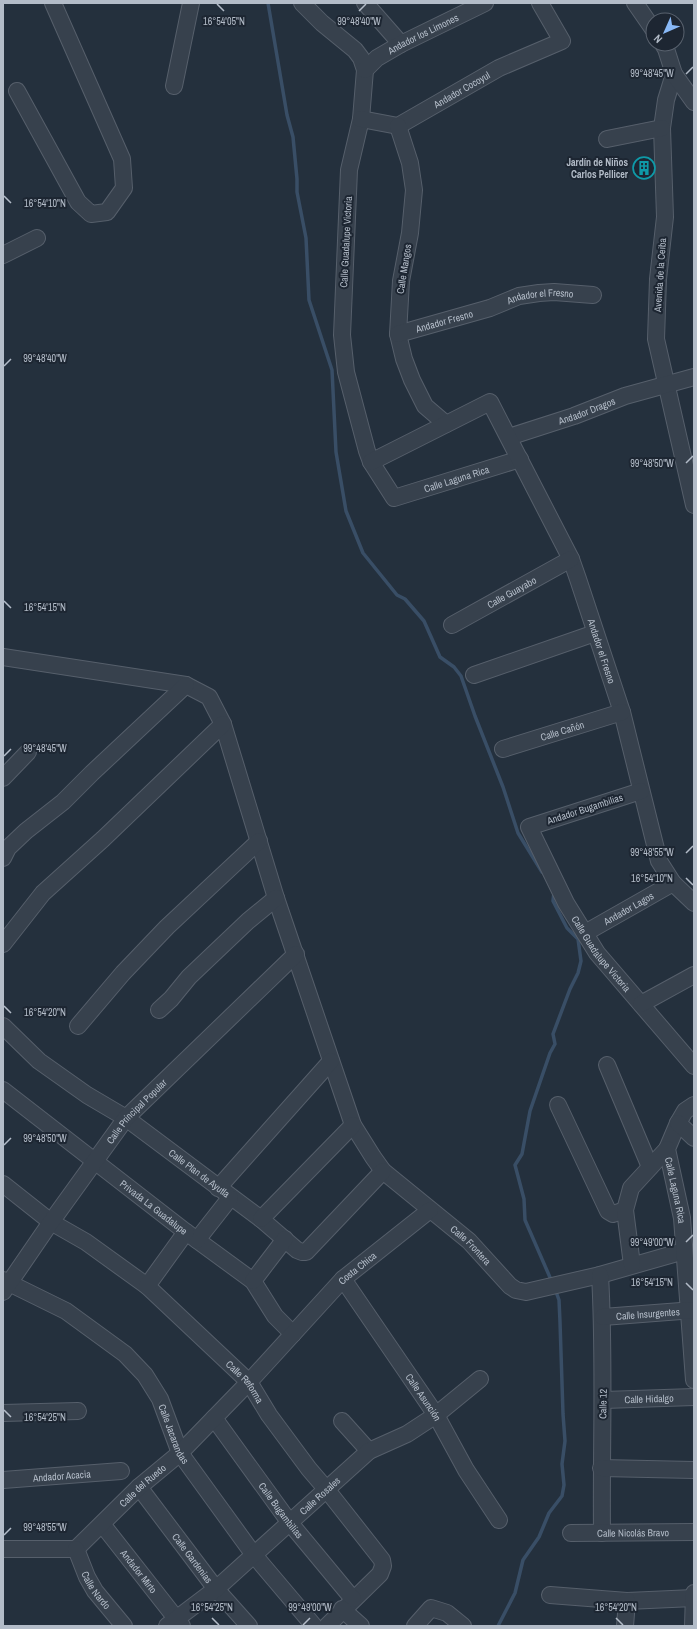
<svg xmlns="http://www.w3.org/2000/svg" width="697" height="1629" viewBox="0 0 697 1629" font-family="'Archivo Narrow',sans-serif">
  <rect width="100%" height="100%" fill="#24303d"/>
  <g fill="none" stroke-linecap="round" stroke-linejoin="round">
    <!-- stream -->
    <g stroke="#394e66" stroke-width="3.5">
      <polyline points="268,3 287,115 293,137 297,179 297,192 306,238 309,300 332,370 336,452 346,511 363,553 397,595 405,599 424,621 440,657 454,667 461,676 475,716 503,787 518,833 542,872"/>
      <polyline points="552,1282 525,1220 524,1199 515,1165 522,1154 530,1111 550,1053 555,1044 553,1034 570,989 578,973 581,961 578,939 567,928 553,901 554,892"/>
      <polyline points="498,1626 515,1593 523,1560 539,1537 549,1513 562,1496 564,1485 562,1464 565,1441 563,1414 560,1322 559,1300 555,1289"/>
    </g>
    <!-- minor casing -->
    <g stroke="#565f6b" stroke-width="18">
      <g id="minor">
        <path id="s1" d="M302,3l20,20 33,27 6,8 4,12 -4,49 -12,51 -7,165 4,37 21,79 4,11 23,36 126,-39"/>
        <polyline points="365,3 401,44"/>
        <polyline points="635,3 653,29"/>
        <polyline points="663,44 666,49 674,74 666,100 662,128 665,217 658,279 656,339 694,505"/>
        <path id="s2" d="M365,70l12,-12 24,-14 84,-41"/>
        <polyline points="674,74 694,102"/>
        <polyline points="174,86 191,3"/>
        <polyline points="17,91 78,202 91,214 107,212 124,188 122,159 53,3"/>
        <path id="s3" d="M361,119l37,7 101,-58 63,-27 -22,-38"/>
        <polyline points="398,126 410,163 414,190 410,233 401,281 398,334 404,359 412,380 425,406 446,424"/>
        <polyline points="607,139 662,128"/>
        <polyline points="3,255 37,238"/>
        <path id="s4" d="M398,334l92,-26 29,-12 20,-3 15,-1 39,3"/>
        <path id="s5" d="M509,437l65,-21 51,-20 69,-19"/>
        <path id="s6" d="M371,462l119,-60 81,157 7,20 44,133 37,149 14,22 21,20"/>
        <path id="s7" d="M452,625l119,-66"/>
        <path id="s8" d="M3,657l183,28 23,12 14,27 53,174 77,227 20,32 10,14 86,70 41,45 6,4 10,2 74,-17 84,-24"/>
        <polyline points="474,675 595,633"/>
        <path id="s9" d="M503,749l119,-37"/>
        <polyline points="3,778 28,752"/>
        <path id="s10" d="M641,791l-112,36 37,76 31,50 97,113"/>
        <polyline points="3,858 8,848 26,831 63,802 92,773 186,685"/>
        <path id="s11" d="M585,933l88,-50"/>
        <polyline points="3,944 43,893 103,839 223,724"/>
        <polyline points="641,1004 694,975"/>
        <polyline points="159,1010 171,999 189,977 248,921 276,898"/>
        <path id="s12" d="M3,1026l36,35 48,34 39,23 135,101 36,31 5,2h4l77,-81"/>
        <polyline points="78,1026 123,973 167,927 259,841"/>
        <polyline points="607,1065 650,1167"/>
        <path id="s13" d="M3,1090l183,142 67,49 22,35 18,18"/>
        <polyline points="558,1105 608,1211 613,1214 625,1210"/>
        <path id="s14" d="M694,1105l-9,6 -7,12 -11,26 15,69 12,162"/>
        <polyline points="678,1123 694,1138"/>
        <path id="s15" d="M3,1184l48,38 35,20 61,44 102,96 20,33 40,54 18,21 55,70 1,6 -3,8 -53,52"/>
        <polyline points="218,1188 331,1061"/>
        <polyline points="261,1219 353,1125"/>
        <polyline points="197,1240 230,1198"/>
        <polyline points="632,1265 625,1210 631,1188 667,1149"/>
        <path d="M600,1275c5,86 1,172 2,258"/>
        <path id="s16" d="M343,1279l93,136 30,55 33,50"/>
        <path id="s17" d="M3,1280l63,31 59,43 20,21 15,24 20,54 74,102 60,71"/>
        <polyline points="253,1281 285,1239"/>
        <polyline points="147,1286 186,1232"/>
        <path id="s18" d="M3,1292l48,-70 75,-104 170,-164"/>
        <path id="s19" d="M603,1317l91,-7"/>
        <path id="s20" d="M604,1400l90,-3"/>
        <polyline points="3,1413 78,1411"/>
        <path id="s21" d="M214,1418l76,105 63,76"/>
        <polyline points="342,1421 369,1451"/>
        <polyline points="601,1468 694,1470"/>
        <path id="s22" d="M3,1480l118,-9"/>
        <path id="s23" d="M139,1487l77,102 33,37"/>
        <path id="s24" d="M102,1524l80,102"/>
        <path id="s25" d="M571,1533l123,-1"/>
        <path id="s26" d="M3,1549h73l63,-62 41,-34 69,-71 94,-103 87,-69"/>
        <path id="s27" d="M76,1549l11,28 8,14 29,35"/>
        <polyline points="550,1595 627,1601 694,1598"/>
        <polyline points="342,1609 361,1626"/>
        <path id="s28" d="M167,1626l49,-37 153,-138 38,-17 29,-19 44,-36"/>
        <polyline points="415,1626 431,1608 447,1613 463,1626"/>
        <polyline points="625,1626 627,1601"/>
        <polyline points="693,1626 694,1593"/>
      </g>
    </g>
    <!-- minor -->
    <use href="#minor" stroke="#37414d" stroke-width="16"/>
  </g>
  <!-- ticks -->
  <path fill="none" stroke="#b3bcc8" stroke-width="1.5" d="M217,4l7,7M359,11l7,-7M686,74l7,-7M4,196l7,7M4,366l7,-7M686,463l7,-7M4,601l7,7M4,756l7,-7M686,853l7,-7M686,878l7,7M4,1006l7,7M4,1145l7,-7M686,1242l7,-7M686,1283l7,7M4,1410l7,7M4,1535l7,-7M212,1618l7,7M616,1618l7,7M303,1625l7,-7"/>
  <!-- icons -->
  <defs>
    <g id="building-ring" transform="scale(1.15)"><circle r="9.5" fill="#1d2632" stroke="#0f9aa8" stroke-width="1.5"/><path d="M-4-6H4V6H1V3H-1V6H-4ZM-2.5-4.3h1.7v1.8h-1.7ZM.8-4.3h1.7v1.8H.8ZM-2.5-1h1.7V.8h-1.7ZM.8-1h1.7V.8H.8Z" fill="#0f9aa8"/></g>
  </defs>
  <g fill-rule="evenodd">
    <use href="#building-ring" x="644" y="168"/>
  </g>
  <g text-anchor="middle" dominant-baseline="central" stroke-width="4" stroke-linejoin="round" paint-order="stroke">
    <!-- street labels -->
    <g font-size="10" fill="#b3bcc8" stroke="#1d2632">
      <text stroke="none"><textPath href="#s2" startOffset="69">Andador los Limones</textPath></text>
      <text stroke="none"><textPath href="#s3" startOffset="111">Andador Cocoyul</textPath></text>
      <text transform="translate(346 242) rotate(-87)">Calle Guadalupe Victoria</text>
      <text transform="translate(404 269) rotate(-81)">Calle Mangos</text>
      <text transform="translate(660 275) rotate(-86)">Avenida de la Ceiba</text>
      <text stroke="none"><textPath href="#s4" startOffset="148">Andador el Fresno</textPath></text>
      <text stroke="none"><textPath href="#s4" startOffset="48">Andador Fresno</textPath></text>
      <text stroke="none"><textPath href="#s5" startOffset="82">Andador Dragos</textPath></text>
      <text stroke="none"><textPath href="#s1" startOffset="599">Calle Laguna Rica</textPath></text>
      <text stroke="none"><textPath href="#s7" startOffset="68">Calle Guayabo</textPath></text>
      <text stroke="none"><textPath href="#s6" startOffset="407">Andador el Fresno</textPath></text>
      <text stroke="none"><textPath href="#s9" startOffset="62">Calle Cañón</textPath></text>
      <text transform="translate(585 809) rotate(-18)">Andador Bugambilias</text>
      <text stroke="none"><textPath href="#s11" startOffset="50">Andador Lagos</textPath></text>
      <text stroke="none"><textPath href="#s10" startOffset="264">Calle Guadalupe Victoria</textPath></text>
      <text stroke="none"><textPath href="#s18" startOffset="225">Calle Principal Popular</textPath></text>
      <text stroke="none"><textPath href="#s12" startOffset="246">Calle Plan de Ayutla</textPath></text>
      <text stroke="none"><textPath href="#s14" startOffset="95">Calle Laguna Rica</textPath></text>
      <text stroke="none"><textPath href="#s13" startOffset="191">Privada La Guadalupe</textPath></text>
      <text stroke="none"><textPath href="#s8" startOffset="833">Calle Frontera</textPath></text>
      <text stroke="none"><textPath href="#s26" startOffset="471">Costa Chica</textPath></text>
      <text stroke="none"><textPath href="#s19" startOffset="45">Calle Insurgentes</textPath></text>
      <text stroke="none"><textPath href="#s15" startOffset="314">Calle Reforma</textPath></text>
      <text stroke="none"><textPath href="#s16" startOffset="143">Calle Asunción</textPath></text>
      <text stroke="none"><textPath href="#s20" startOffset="45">Calle Hidalgo</textPath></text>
      <text transform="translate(603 1404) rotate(-89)">Calle 12</text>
      <text stroke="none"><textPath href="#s17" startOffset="238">Calle Jacarandas</textPath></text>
      <text stroke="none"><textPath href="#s22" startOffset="59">Andador Acacia</textPath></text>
      <text stroke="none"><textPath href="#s26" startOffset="165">Calle del Ruedo</textPath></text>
      <text stroke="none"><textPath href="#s28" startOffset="201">Calle Rosales</textPath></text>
      <text stroke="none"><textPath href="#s21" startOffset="114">Calle Bugambilias</textPath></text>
      <text stroke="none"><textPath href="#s25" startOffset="62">Calle Nicolás Bravo</textPath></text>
      <text stroke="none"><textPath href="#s23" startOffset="89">Calle Gardenias</textPath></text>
      <text stroke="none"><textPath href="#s24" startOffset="60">Andador Mirto</textPath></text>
      <text stroke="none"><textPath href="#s27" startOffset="46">Calle Nardo</textPath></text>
    </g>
    <!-- poi labels -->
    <g font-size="10" font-weight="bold" fill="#b3bcc8" stroke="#1d2632" text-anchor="end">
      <text x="628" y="162">Jardín de Niños<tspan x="628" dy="12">Carlos Pellicer</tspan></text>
    </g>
  </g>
  <g font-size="10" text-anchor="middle" fill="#b3bcc8" stroke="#1d2632" stroke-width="4" stroke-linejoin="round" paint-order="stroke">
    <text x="224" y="25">16°54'05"N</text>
    <text x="359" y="25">99°48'40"W</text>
    <text x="652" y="77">99°48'45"W</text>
    <text x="45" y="207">16°54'10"N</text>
    <text x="45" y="362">99°48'40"W</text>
    <text x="652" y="467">99°48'50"W</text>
    <text x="45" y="611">16°54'15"N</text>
    <text x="45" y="752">99°48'45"W</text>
    <text x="652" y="856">99°48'55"W</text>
    <text x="652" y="882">16°54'10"N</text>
    <text x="45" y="1016">16°54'20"N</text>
    <text x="45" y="1142">99°48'50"W</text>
    <text x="652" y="1246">99°49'00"W</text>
    <text x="652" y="1286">16°54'15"N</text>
    <text x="45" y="1421">16°54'25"N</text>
    <text x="45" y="1531">99°48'55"W</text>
    <text x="212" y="1611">16°54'25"N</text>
    <text x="310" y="1611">99°49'00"W</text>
    <text x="616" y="1611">16°54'20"N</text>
  </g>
  <!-- border -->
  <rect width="697" height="1629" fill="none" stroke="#b3bcc8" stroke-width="8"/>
  <!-- north arrow -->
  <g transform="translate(665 32) rotate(225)"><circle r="19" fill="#1d2632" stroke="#59626e"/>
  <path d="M0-3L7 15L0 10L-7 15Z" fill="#89b9f7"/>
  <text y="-6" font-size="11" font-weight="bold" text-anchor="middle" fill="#b3bcc8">N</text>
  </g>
</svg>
